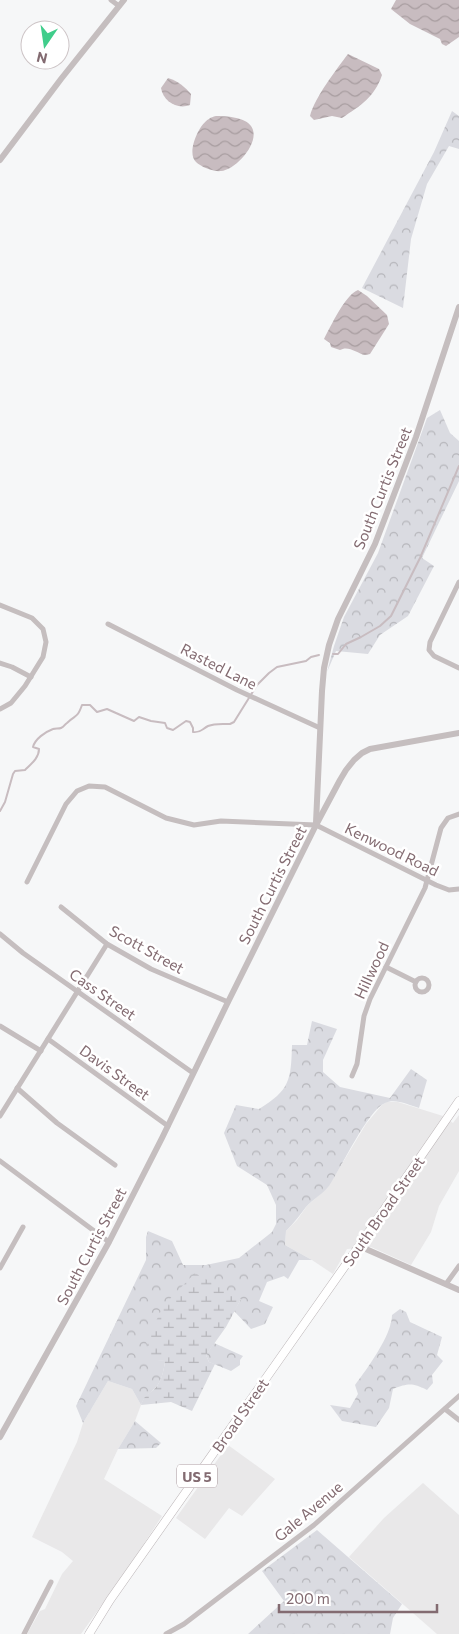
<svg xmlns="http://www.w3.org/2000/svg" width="459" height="1634" viewBox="0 0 459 1634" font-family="Commissioner,sans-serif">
  <defs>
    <pattern id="forest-crowns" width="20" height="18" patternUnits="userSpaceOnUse" patternTransform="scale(1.25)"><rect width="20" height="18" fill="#dadbe1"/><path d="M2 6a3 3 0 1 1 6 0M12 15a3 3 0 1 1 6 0" fill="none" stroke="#b6b6bb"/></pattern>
    <pattern id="wetland-marsh" width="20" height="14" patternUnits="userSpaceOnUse" patternTransform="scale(1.25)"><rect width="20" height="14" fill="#dadbe1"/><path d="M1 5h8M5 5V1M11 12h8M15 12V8" fill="none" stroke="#b6b6bb"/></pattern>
    <pattern id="water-waves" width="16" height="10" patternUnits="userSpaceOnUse" patternTransform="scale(1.25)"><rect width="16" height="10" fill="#c8bcc0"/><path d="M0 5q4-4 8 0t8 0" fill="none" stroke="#a89da0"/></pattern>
  </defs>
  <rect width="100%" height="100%" fill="#f6f7f8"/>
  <!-- built -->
  <g fill="#e9e8e9">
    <polygon points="386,1102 398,1102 443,1116 453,1123 459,1115 459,1171 439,1206 431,1232 411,1265 371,1247 347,1249 333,1274 312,1260 285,1245 286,1231 297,1220 307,1206 328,1187 366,1124 381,1106"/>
    <polygon points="108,1381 132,1389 141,1405 135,1421 118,1449 104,1479 162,1516 128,1568 81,1634 27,1634 40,1611 45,1609 62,1574 73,1561 62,1552 32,1537 77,1442 83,1423"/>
    <polygon points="228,1445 275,1479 242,1516 229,1508 205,1539 176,1518"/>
    <polygon points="423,1483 459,1515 459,1634 437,1634 349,1557 384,1518"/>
  </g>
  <!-- forest -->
  <g fill="url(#forest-crowns)">
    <polygon points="452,111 459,116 459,149 449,146 427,184 411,239 403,308 362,288 434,152"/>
    <polygon points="440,410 450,433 459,441 459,481 422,558 434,566 408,616 380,635 368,654 336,651 327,672 334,646 344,617 378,553 427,418"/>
    <path d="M312,1021l25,8 -14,31v12l17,15 50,11 21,-29 16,11 -8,28c-10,-3 -24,-10 -34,-5 -17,7 -44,65 -56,83 -6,8 -16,13 -23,21 -6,8 -12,16 -20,24l-1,14 27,15h-13l-11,19 -4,-3 -17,6 -8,19 14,6 -8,17 -14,5 -17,-18 7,-12 -90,60 14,2c-1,8 -3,20 -9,26 -7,8 -11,7 -15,18l-9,-16 -24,-8 -25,42 -7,-17 70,-146v-23l2,-6 24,10 11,24h23l33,-7 33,-26 4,-8v-19l-9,-20 -30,-19 -13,-33 12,-28 23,4c31,-19 32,-29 33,-64h15z"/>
    <path d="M400,1309l6,3 4,10 32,15 -5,18 6,6 -11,14 1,8 -6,7c-15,-7 -18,-7 -34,-1l-4,19 -13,19 -34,-6 -12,-16 20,3 8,-14 -3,-9c12,-16 37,-50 37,-70z"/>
    <polygon points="214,1343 243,1356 240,1360 240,1365 231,1371 209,1362 206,1355"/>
    <polygon points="135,1421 161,1443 156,1448 118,1449"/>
    <polygon points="317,1530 402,1604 393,1618 390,1634 248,1634 284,1601 262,1571"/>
  </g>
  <!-- wetland -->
  <path fill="url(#wetland-marsh)" d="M195,1273l46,26 -15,28 -20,28 3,7 6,2 -23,47 -21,-9 -30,3c5,-14 9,-10 16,-19 5,-7 7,-17 8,-25l-14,-1 -5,-19 18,-36z"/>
  <!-- water -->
  <g fill="url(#water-waves)">
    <polygon points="396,0 459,0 459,37 446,46 442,44 440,39 410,24 391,9"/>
    <path d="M348,54l31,15 3,6c-8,23 -21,30 -40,43l-10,-2 -18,4 -4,-4c5,-19 26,-46 38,-62z"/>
    <path d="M168,78c10,3 17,9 23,16l-1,11c-13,5 -27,-4 -29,-17z"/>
    <path d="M216,116c10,0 29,1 35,10 11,15 -15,44 -30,45 -7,1 -20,-4 -25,-9 -10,-9 3,-38 13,-43 2,-2 4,-2 7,-3z"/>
    <path d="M358,290l9,6 20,19 2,9 -19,30 -5,1c-8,-2 -17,-10 -25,-5l-9,-3 -1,-4 -6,-4c7,-13 21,-44 34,-49z"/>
  </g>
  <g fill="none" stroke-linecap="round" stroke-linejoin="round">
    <!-- stream -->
    <g stroke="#c8bcc0" stroke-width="2">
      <polyline points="333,654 338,654 346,644 361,637 380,626 391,616 420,558 459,466"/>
      <path d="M0,811l5,-9 8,-28 2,-3 10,-1c6,-6 14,-12 14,-21l-6,-2c2,-8 12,-15 20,-18 2,-1 6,0 8,-1 4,-2 3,-3 6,-5 9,-9 10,-4 15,-18h8l7,7 10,-3 27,12 5,-4 12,4 14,2 2,5 6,2 13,-9 4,1 3,6v4c8,1 9,-3 15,-6 7,-3 15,-2 22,-2l4,-2 23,-37 12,-12 8,-6 29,-6 5,-4 8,-2"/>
    </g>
    <!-- primary casing -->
    <g stroke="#bbb4b6" stroke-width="9">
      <polyline id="primary" points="89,1634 110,1600 359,1246 459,1101"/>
    </g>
    <!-- minor -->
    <g stroke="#c5bebf" stroke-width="5">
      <polyline points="111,0 119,6"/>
      <polyline points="459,582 430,642 429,650 434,656 459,668"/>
      <polyline points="0,605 32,618 43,629 46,642 43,657 25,686 11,703 0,709"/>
      <polyline points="108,624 237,690 320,728"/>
      <polyline points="0,663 12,667 31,677"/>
      <polyline points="27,882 66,804 77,791 89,786 105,787 166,818 194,825 221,821 316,825 436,885 449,890 459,889"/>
      <polyline points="61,907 107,944 151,969 228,1002"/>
      <polyline points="0,934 23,953 193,1073"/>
      <polyline points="386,967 416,982"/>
      <circle cx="422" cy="985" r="7"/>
      <polyline points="0,1026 41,1051"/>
      <polyline points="48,1039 168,1126"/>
      <polyline points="352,1076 357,1064 364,1016 370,999 425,888 441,828 448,818 459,814"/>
      <polyline points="17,1088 57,1123 115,1165"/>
      <polyline points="0,1116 107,944"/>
      <polyline points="0,1161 109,1242"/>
      <polyline points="0,1268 23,1227"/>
      <polyline points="446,1284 459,1266"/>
      <polyline points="445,1409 459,1420"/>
      <polyline points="24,1634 51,1582"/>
      <polyline points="166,1634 184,1624 314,1525 459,1396"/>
    </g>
    <!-- tertiary -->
    <g stroke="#c5bebf" stroke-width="6">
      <polyline points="0,160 61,79 124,0"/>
      <polyline points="316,823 322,691 324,668 329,645 338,619 375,544 416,437 459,307"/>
      <polyline points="359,1246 459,1290"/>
      <polyline points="0,1437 109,1242 162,1138 228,1002 316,825 340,780 346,770 354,760 362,753 370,749 459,733"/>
    </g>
    <!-- primary -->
    <use href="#primary" stroke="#fff" stroke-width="8"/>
  </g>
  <g text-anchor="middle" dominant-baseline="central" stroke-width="5" stroke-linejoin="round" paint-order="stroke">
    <!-- shield labels -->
    <rect fill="#fff" stroke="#a8979c" stroke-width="1" x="177" y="1464.5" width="40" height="23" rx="4"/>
    <g font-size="14" font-weight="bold" fill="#836b71">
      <text x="197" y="1476">US 5</text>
    </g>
    <!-- street labels -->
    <g font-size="15" fill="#836b71" stroke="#fff">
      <text transform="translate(382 488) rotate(-68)">South Curtis Street</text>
      <text transform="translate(219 666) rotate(27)">Rasted Lane</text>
      <text transform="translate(392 849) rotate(26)">Kenwood Road</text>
      <text transform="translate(272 885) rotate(-63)">South Curtis Street</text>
      <text transform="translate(147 949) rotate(29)">Scott Street</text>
      <text transform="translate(371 970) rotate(-65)">Hillwood</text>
      <text transform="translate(103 994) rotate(35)">Cass Street</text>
      <text transform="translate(115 1072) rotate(36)">Davis Street</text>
      <text transform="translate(383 1211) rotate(-55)">South Broad Street</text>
      <text transform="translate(91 1246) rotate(-62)">South Curtis Street</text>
      <text transform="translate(240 1415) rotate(-55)">Broad Street</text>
      <text transform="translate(308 1511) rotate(-40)">Gale Avenue</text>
    </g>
  </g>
  <!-- north arrow -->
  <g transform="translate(45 45) rotate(193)"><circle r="24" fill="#ffffff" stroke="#cdc4c6"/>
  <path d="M0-4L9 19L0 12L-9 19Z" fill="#40cd8b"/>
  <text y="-8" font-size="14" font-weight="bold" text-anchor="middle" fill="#836b71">N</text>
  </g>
  <!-- scale -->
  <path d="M279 1604v8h158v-8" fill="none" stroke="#836b71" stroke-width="2.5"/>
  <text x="286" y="1604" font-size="15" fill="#836b71" stroke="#ffffff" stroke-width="4" paint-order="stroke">200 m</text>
</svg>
